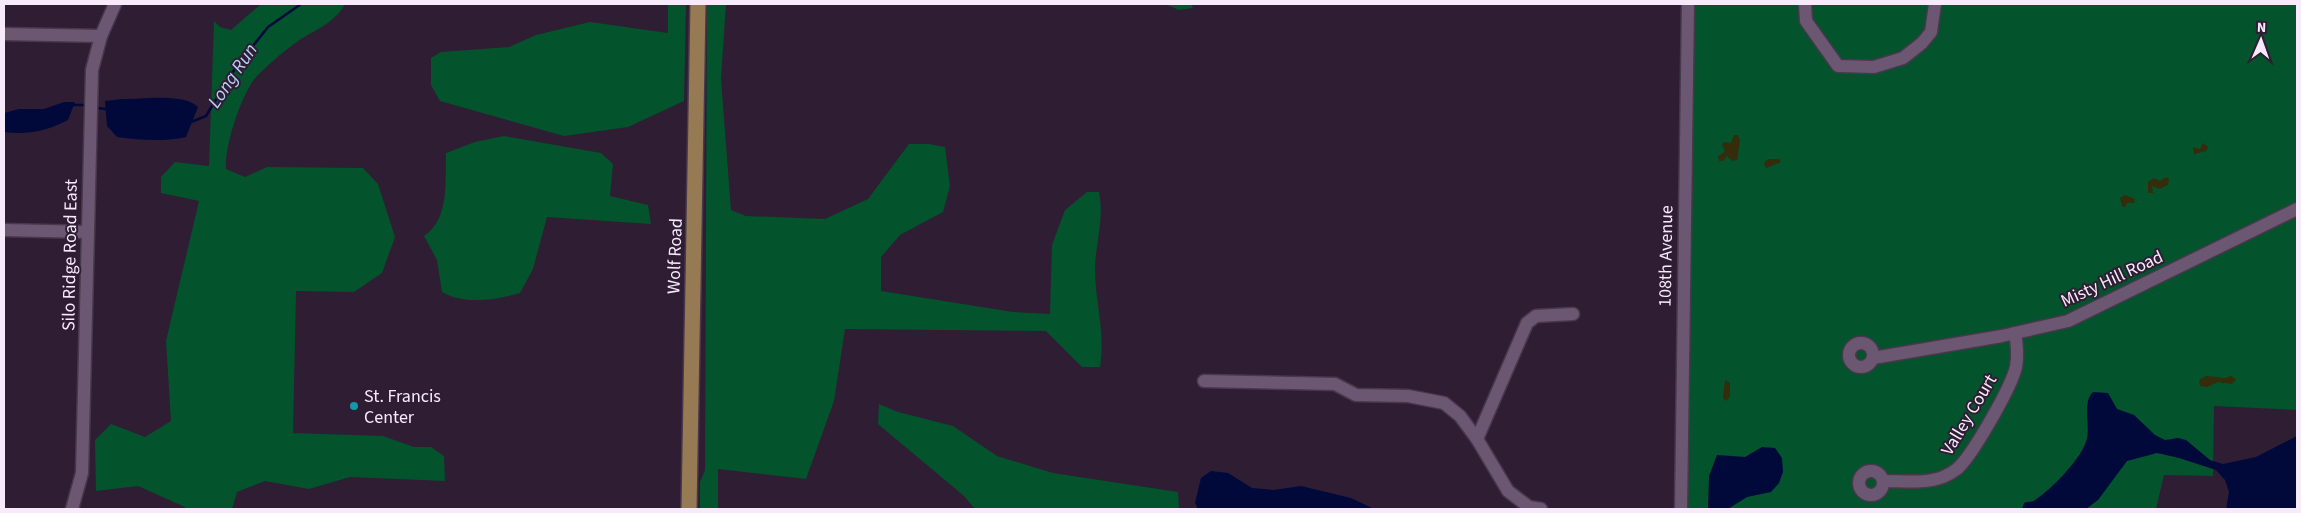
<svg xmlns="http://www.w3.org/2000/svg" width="2301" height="513" viewBox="0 0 2301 513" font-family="'Source Sans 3',sans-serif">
  <rect width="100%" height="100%" fill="#2f1d34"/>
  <!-- green -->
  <g fill="#03532d">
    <path d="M261,4h84c-9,18 -30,26 -47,37 -14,10 -29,23 -41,35 -15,16 -33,71 -31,93l19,8 22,-10 96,1 15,16 17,53 -13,36 -28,19 -58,-1 -3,142 90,3 31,11h17l13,9 1,25 -95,-4 -41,12 -44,-8 -28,11 -5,17h-47v-2l-47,-21 -42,5 -1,-51 16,-16 34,13 26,-16 -5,-80 33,-140 -38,-8v-16l14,-15 34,4 5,-145 6,6 11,3z"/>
    <polygon points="668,4 686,4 684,101 628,127 564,136 440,101 431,85 431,58 441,52 509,47 536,35 590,22 668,33"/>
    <path d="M707,4h19l-5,75 10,131 15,6 79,3 43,-20 41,-55h20l16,3 5,39 -7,26 -43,23 -19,22v34l132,21 37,2 2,-69 13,-35 22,-18h12c5,25 -2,47 -4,72 -1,35 11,68 5,103h-18l-36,-36 -201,-2 -11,72 -28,78 -88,-10v40h-18v-27l5,-12z"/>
    <polygon points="1165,4 1191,4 1193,8 1179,10"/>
    <polygon points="1692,4 2297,4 2297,410 2214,406 2213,476 2164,475 2156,509 1686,509"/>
    <path d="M504,136l97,17 12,11 -3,32 38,9 3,19 -104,-7 -14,52 -13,24c-24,7 -56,12 -78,-1l-5,-32 -13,-24c26,-17 21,-56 22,-83l29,-11z"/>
    <polygon points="879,404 898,412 953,426 997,456 1053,473 1178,492 1179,509 975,509 964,496 878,424"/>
  </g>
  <!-- sand -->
  <g fill="#342c0b">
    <polygon points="1734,135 1738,135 1740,141 1737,160 1732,161 1727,156 1723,161 1719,161 1718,156 1725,152 1722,144 1725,142 1731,143"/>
    <polygon points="2203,143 2208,147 2206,151 2194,154 2193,147 2200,149"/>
    <polygon points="1768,159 1779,159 1781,162 1766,168 1764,163"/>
    <polygon points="2166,177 2169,179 2168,185 2160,189 2152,186 2153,193 2148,193 2148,182 2154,178 2160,181"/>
    <polygon points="2125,195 2135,199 2134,203 2127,203 2125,207 2122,206 2120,198"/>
    <polygon points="2206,376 2224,378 2231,376 2236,379 2232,384 2218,382 2207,387 2200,386 2199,380"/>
    <polygon points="1725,380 1730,383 1730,397 1726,401 1723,398"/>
  </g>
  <!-- water -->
  <g fill="#00093a">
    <path d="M123,99c19,0 62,-6 75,8l-12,30c-22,5 -46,3 -69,0l-10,-11 -2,-25z"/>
    <path d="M64,102h11l-7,18c-21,11 -41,15 -64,12v-19l15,-4h25z"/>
    <path d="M2093,392l15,1 9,16 17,6 21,20 10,5 13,-2 8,2 24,20 13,4 33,-7 41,-21v73h-71l3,-17 -4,-12 -9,-10 -37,-12 -22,-5 -30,8 -29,39 -12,9h-64l2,-6c4,-2 8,0 11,-3 16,-10 49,-44 52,-62 3,-14 -5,-35 6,-46z"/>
    <polygon points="1762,447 1775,448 1782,458 1783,472 1779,483 1771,492 1747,497 1728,509 1708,509 1709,476 1717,455 1745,457"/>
    <polygon points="1211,471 1228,473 1252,488 1274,490 1301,486 1351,498 1374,509 1198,509 1195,503 1201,478"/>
  </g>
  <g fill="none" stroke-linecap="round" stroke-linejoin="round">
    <!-- stream -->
    <g stroke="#00093a" stroke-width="2.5">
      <polyline points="71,105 84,105"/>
      <polyline points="98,108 106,109"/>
      <polyline points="191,122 206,116 236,67 268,27 301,4"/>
    </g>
    <!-- minor casing -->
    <g stroke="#48384c" stroke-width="15">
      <g id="minor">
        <polyline points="1805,4 1806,21 1838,66 1874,67 1903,58 1922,43 1931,32 1935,4"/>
        <polyline points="4,34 101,36"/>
        <polyline points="4,230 88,232"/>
        <circle cx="1861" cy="355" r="12"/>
        <polyline points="1873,358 2002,336 2068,321 2297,209"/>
        <polyline points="1204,381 1335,384 1356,395 1408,396 1444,403 1460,416 1477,439 1508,491 1529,507 1541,509"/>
        <polyline points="1477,439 1527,323 1536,316 1573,314"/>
        <circle cx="1871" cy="483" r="12"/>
        <path d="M1883,481c20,0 42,3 60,-4 5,-2 10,-5 14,-8 15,-13 54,-81 59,-102 2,-11 1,-23 -1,-34"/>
        <polyline points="72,509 82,473 92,70 101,36 115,4"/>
        <polyline points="1681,509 1688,4"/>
      </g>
    </g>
    <!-- major casing -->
    <g stroke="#48384c" stroke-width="18">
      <polyline id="major" points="689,509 698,4"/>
    </g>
    <!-- minor -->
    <use href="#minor" stroke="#6c5772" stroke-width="12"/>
    <!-- major -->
    <use href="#major" stroke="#967a53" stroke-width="15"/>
  </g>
  <!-- markers -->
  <circle fill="#0f9aa8" stroke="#2f1d34" stroke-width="2" cx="354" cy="406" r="5"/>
  <g text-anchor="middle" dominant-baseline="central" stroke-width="4" stroke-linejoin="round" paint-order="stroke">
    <!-- street labels -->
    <g font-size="18" fill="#f7ebfb" stroke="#2f1d34">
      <text transform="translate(70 255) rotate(-89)">Silo Ridge Road East</text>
      <text transform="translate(675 256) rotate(-88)">Wolf Road</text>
      <text transform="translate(1666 256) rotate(-89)">108th Avenue</text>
      <text transform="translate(2112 279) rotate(-25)">Misty Hill Road</text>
      <text transform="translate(1969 415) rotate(-59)">Valley Court</text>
    </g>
    <!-- poi labels -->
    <g font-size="18" fill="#f7ebfb" stroke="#2f1d34" text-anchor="start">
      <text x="364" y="396">St. Francis<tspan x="364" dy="21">Center</tspan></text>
    </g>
    <!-- water labels -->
    <g font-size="19" font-style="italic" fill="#b7d0f7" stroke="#2f1d34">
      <text transform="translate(233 76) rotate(-56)">Long Run</text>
    </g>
  </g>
  <!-- border -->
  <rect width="2301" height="513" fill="none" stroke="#f7ebfb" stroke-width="10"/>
  <!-- north arrow -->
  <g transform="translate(2261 40) rotate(2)" stroke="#2f1d34" stroke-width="4" paint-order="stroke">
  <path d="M0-4L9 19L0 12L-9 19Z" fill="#f7ebfb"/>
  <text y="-8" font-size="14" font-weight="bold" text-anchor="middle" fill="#f7ebfb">N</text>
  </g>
</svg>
